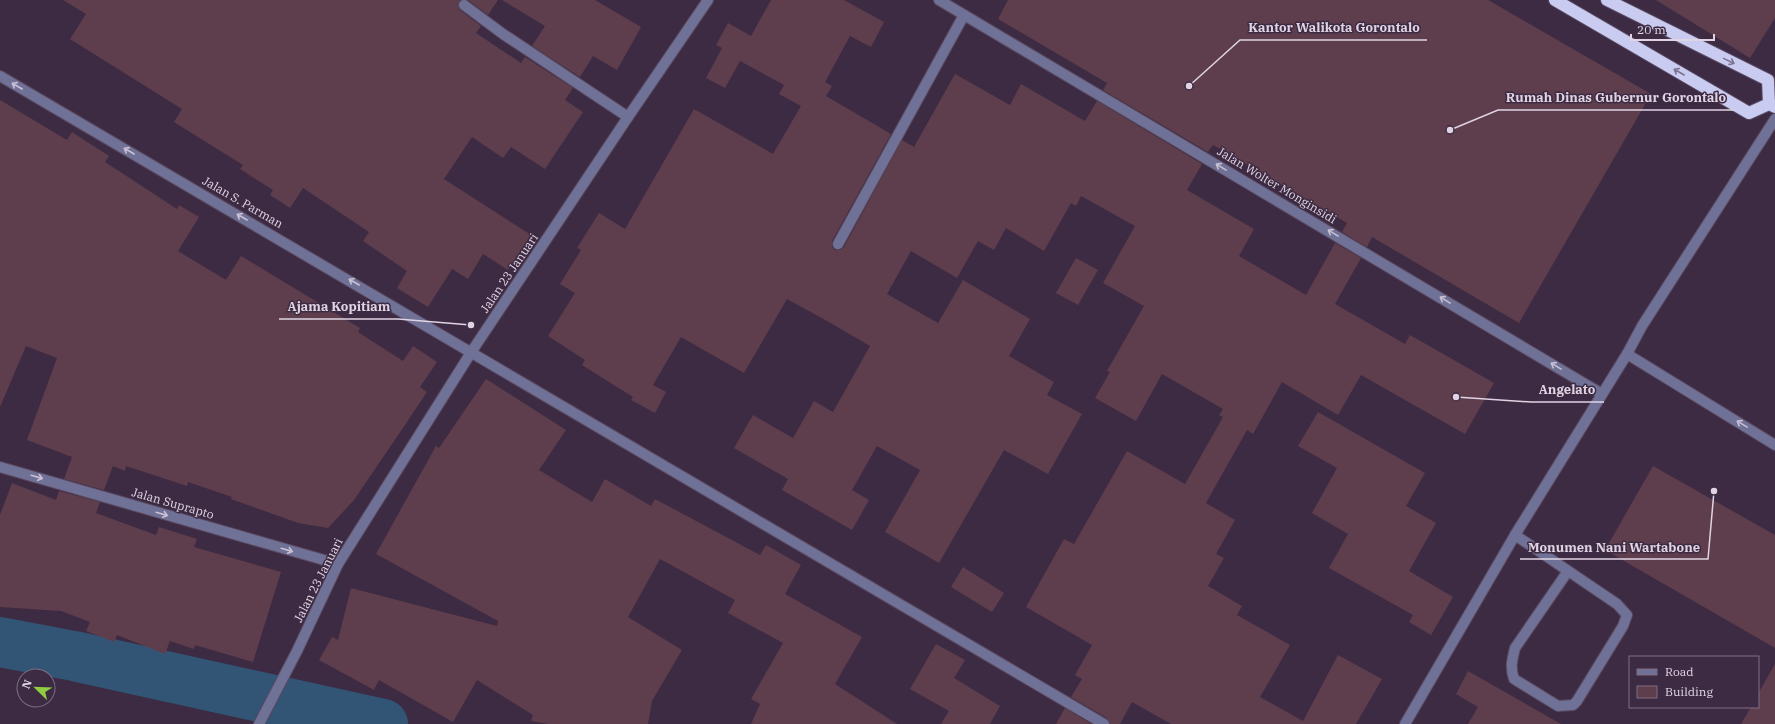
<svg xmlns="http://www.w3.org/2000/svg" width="1775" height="724" viewBox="0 0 1775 724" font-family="'IBM Plex Serif',serif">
  <rect width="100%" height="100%" fill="#3d2b43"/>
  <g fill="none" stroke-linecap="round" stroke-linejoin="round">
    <!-- river -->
    <polyline stroke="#325475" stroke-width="50" points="0,642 74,656 383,724"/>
  </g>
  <!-- building -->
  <g fill="#5e3e4c">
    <polygon points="63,0 460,0 458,5 460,10 481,26 476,33 521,63 525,57 573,88 565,100 583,112 545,169 511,147 503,158 472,137 444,179 531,235 508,270 483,254 468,279 452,269 428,307 397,288 407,271 363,241 369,232 303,188 290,208 270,195 273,190 240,169 243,165 174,122 182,109 70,39 86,14"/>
    <polygon points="468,0 498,0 488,15"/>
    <polygon points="502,0 595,0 641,27 617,70 593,56 580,77 532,46 545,26"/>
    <polygon points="771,0 844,0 884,22 871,47 850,36 825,82 832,86 826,96 891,134 832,241 832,247 835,250 841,250 844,247 902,140 914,147 955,74 1010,105 1021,84 1085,121 1097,101 1202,164 1187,190 1254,229 1239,256 1306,295 1335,243 1361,258 1335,304 1405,344 1410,335 1494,383 1465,434 1361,375 1338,415 1282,382 1253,434 1247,430 1206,503 1235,520 1216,554 1224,558 1208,586 1242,606 1237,615 1290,645 1260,697 1303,721 1338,655 1382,679 1356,724 1171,724 1132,702 1120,724 1110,724 1107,718 1071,697 1082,679 1075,675 1092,645 1026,607 1064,539 1074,544 1127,451 1185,484 1223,417 1219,415 1223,409 1162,374 1136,421 1095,398 1110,372 1107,371 1144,306 1103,283 1135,226 1081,196 1076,206 1071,203 1044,251 1006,228 994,250 978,241 957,278 911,251 887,294 938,323 963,280 1030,319 1009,356 1054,382 1047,395 1082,414 1048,474 1004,450 939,563 885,532 920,470 877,446 852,490 869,500 852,530 782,490 788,479 734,448 753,415 793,438 814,401 833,412 870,346 827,321 787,299 744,373 681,337 653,385 666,392 655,413 631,400 633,397 582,365 585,360 548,336 575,293 560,284 581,250 577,248 599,213 625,229 694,109 773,154 801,106 779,94 784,85 740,61 725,88 706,78 722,48 716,45 728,23 751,36"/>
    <polygon points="1008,0 1488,0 1651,94 1519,323 1372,237 1367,247 1342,232 1347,223 1213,145 1208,152 1103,90 1107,83 998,19"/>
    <polygon points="1656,0 1775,0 1775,18 1750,58"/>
    <polygon points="0,100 67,140 72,132 109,156 105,162 177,209 179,205 199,217 178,251 226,280 241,256 360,328 358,332 403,361 413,346 437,362 420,387 427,392 405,425 354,500 328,528 298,523 231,499 232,497 188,482 187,486 126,466 125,471 113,466 104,490 64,479 72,457 27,440 57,358 26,346 0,407"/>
    <polygon points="1076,258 1098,270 1078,305 1056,293"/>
    <polygon points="486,379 566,430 539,470 592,502 605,479 651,506 655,499 760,555 766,545 801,565 785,594 862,637 835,684 897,724 751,724 760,704 751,699 783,643 728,613 735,600 660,559 628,617 682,650 652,701 648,724 548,724 531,721 533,715 477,680 453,722 379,680 374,690 319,660 332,637 338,640 351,588 497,626 498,621 376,554 436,446 439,448"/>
    <polygon points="1318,412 1425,473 1406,506 1436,523 1409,571 1453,597 1431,635 1409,622 1413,615 1329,568 1348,534 1312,513 1337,468 1298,446"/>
    <polygon points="1653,466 1775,535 1775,648 1605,550"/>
    <polygon points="12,483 56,500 59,491 100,502 96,513 156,535 159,527 197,539 194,547 281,572 253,662 195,645 194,649 170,641 165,654 117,635 114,642 86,631 90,622 61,611 0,607 0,515"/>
    <polygon points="963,567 1004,593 992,612 951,587"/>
    <polygon points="936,644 965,660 954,678 1000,706 990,724 941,724 949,711 910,689"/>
    <polygon points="1775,664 1775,724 1741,724 1751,707 1758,707 1758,694"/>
    <polygon points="1468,671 1561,724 1468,724 1478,707 1456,694"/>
    <polygon points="1065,708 1091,724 1056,724"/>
  </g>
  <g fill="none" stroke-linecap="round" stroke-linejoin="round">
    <!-- minor casing -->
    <g stroke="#5a4960" stroke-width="12">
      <g id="minor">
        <polyline points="939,0 1602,394"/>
        <polyline points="464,5 503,34 628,117"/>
        <polyline points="0,76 1104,724"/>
        <polyline points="838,244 964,15"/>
        <polyline points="1627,354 1775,445"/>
        <polyline points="0,467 338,564"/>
        <path d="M1515,535l102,69 10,11 -4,11 -46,75 -4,4 -15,1 -44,-27c-4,-11 -2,-19 1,-31l53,-77"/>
        <polyline points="259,724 297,651 338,564 472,351 628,117 708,0"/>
        <polyline points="1405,724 1515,535 1627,354 1642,326 1775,119"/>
      </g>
    </g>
    <!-- highway casing -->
    <g stroke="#5a4960" stroke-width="14">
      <g id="highway">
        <polyline points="1555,0 1749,113 1769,104 1775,107"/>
        <polyline points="1607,0 1768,80 1769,104"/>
      </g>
    </g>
    <!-- minor -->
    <use href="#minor" stroke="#6f7196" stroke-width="10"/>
    <!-- highway -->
    <use href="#highway" stroke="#c9cbf0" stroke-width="12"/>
  </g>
  <!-- one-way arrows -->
  <defs><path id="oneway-shaft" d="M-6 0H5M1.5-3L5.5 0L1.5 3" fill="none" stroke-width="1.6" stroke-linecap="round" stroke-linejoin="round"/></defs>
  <g stroke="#7c7391">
    <use href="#oneway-shaft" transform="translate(1729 61) rotate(26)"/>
    <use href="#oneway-shaft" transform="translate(1679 72) rotate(-150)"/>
  </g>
  <g stroke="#c9c0d4">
    <use href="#oneway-shaft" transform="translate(17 86) rotate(-150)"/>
    <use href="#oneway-shaft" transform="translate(129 151) rotate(-150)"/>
    <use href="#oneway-shaft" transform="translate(1221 167) rotate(-149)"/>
    <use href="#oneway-shaft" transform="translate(242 217) rotate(-150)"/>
    <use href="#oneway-shaft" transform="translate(1333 233) rotate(-149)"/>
    <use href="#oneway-shaft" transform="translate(354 282) rotate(-150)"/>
    <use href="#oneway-shaft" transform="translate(1445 300) rotate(-149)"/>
    <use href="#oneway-shaft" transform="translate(1556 366) rotate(-149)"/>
    <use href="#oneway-shaft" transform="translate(1742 424) rotate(-149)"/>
    <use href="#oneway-shaft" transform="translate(37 477) rotate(16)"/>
    <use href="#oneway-shaft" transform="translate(162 514) rotate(16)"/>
    <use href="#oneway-shaft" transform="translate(287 550) rotate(16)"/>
  </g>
  <g text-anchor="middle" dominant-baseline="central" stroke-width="3" stroke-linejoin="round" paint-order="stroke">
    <!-- street labels -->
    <g font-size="12" fill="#e0d4e4" stroke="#3d2b43">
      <text transform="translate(1277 185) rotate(31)">Jalan Wolter Monginsidi</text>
      <text transform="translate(243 202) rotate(30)">Jalan S. Parman</text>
      <text transform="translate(509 273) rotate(-56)">Jalan 23 Januari</text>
      <text transform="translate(173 503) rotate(16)">Jalan Suprapto</text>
      <text transform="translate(318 580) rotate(-63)">Jalan 23 Januari</text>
    </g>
  </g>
  <!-- callouts -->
  <path fill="none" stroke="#e0d4e4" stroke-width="1.5" d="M1189 86L1240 40H1427M1450 130L1498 110H1734M471 325L398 319H279M1456 397L1531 402H1604M1714 491L1708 559H1520"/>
  <g fill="#e0d4e4" stroke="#3d2b43" stroke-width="1.5">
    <circle cx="1189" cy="86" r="4"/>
    <circle cx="1450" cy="130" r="4"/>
    <circle cx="471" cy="325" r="4"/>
    <circle cx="1456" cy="397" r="4"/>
    <circle cx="1714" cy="491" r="4"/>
  </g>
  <g font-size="13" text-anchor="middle" font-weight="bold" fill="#e0d4e4" stroke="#3d2b43" stroke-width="3" stroke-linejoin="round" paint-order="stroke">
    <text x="1334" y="32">Kantor Walikota Gorontalo</text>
    <text x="1616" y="102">Rumah Dinas Gubernur Gorontalo</text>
    <text x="339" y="311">Ajama Kopitiam</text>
    <text x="1567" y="394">Angelato</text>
    <text x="1614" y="552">Monumen Nani Wartabone</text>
  </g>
  <!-- legend -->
  <rect x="1629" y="656" width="130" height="52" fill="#3d2b43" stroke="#7e6f83"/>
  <rect x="1637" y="669" width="20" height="6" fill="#6f7196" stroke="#7e6f83"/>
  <text x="1665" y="676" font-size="12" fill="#e0d4e4">Road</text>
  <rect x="1637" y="686" width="20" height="12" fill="#5e3e4c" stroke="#7e6f83"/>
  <text x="1665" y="696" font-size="12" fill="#e0d4e4">Building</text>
  <!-- north arrow -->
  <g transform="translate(36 688) rotate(293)"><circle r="19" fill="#3d2b43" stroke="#7e6f83"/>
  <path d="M0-3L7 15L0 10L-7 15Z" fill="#90cd41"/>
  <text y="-6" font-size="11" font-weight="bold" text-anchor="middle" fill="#e0d4e4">N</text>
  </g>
  <!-- scale -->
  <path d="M1631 34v6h83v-6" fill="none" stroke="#e0d4e4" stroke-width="2"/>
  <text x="1637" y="34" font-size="12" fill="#e0d4e4" stroke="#3d2b43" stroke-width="3" paint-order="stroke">20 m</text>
</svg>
